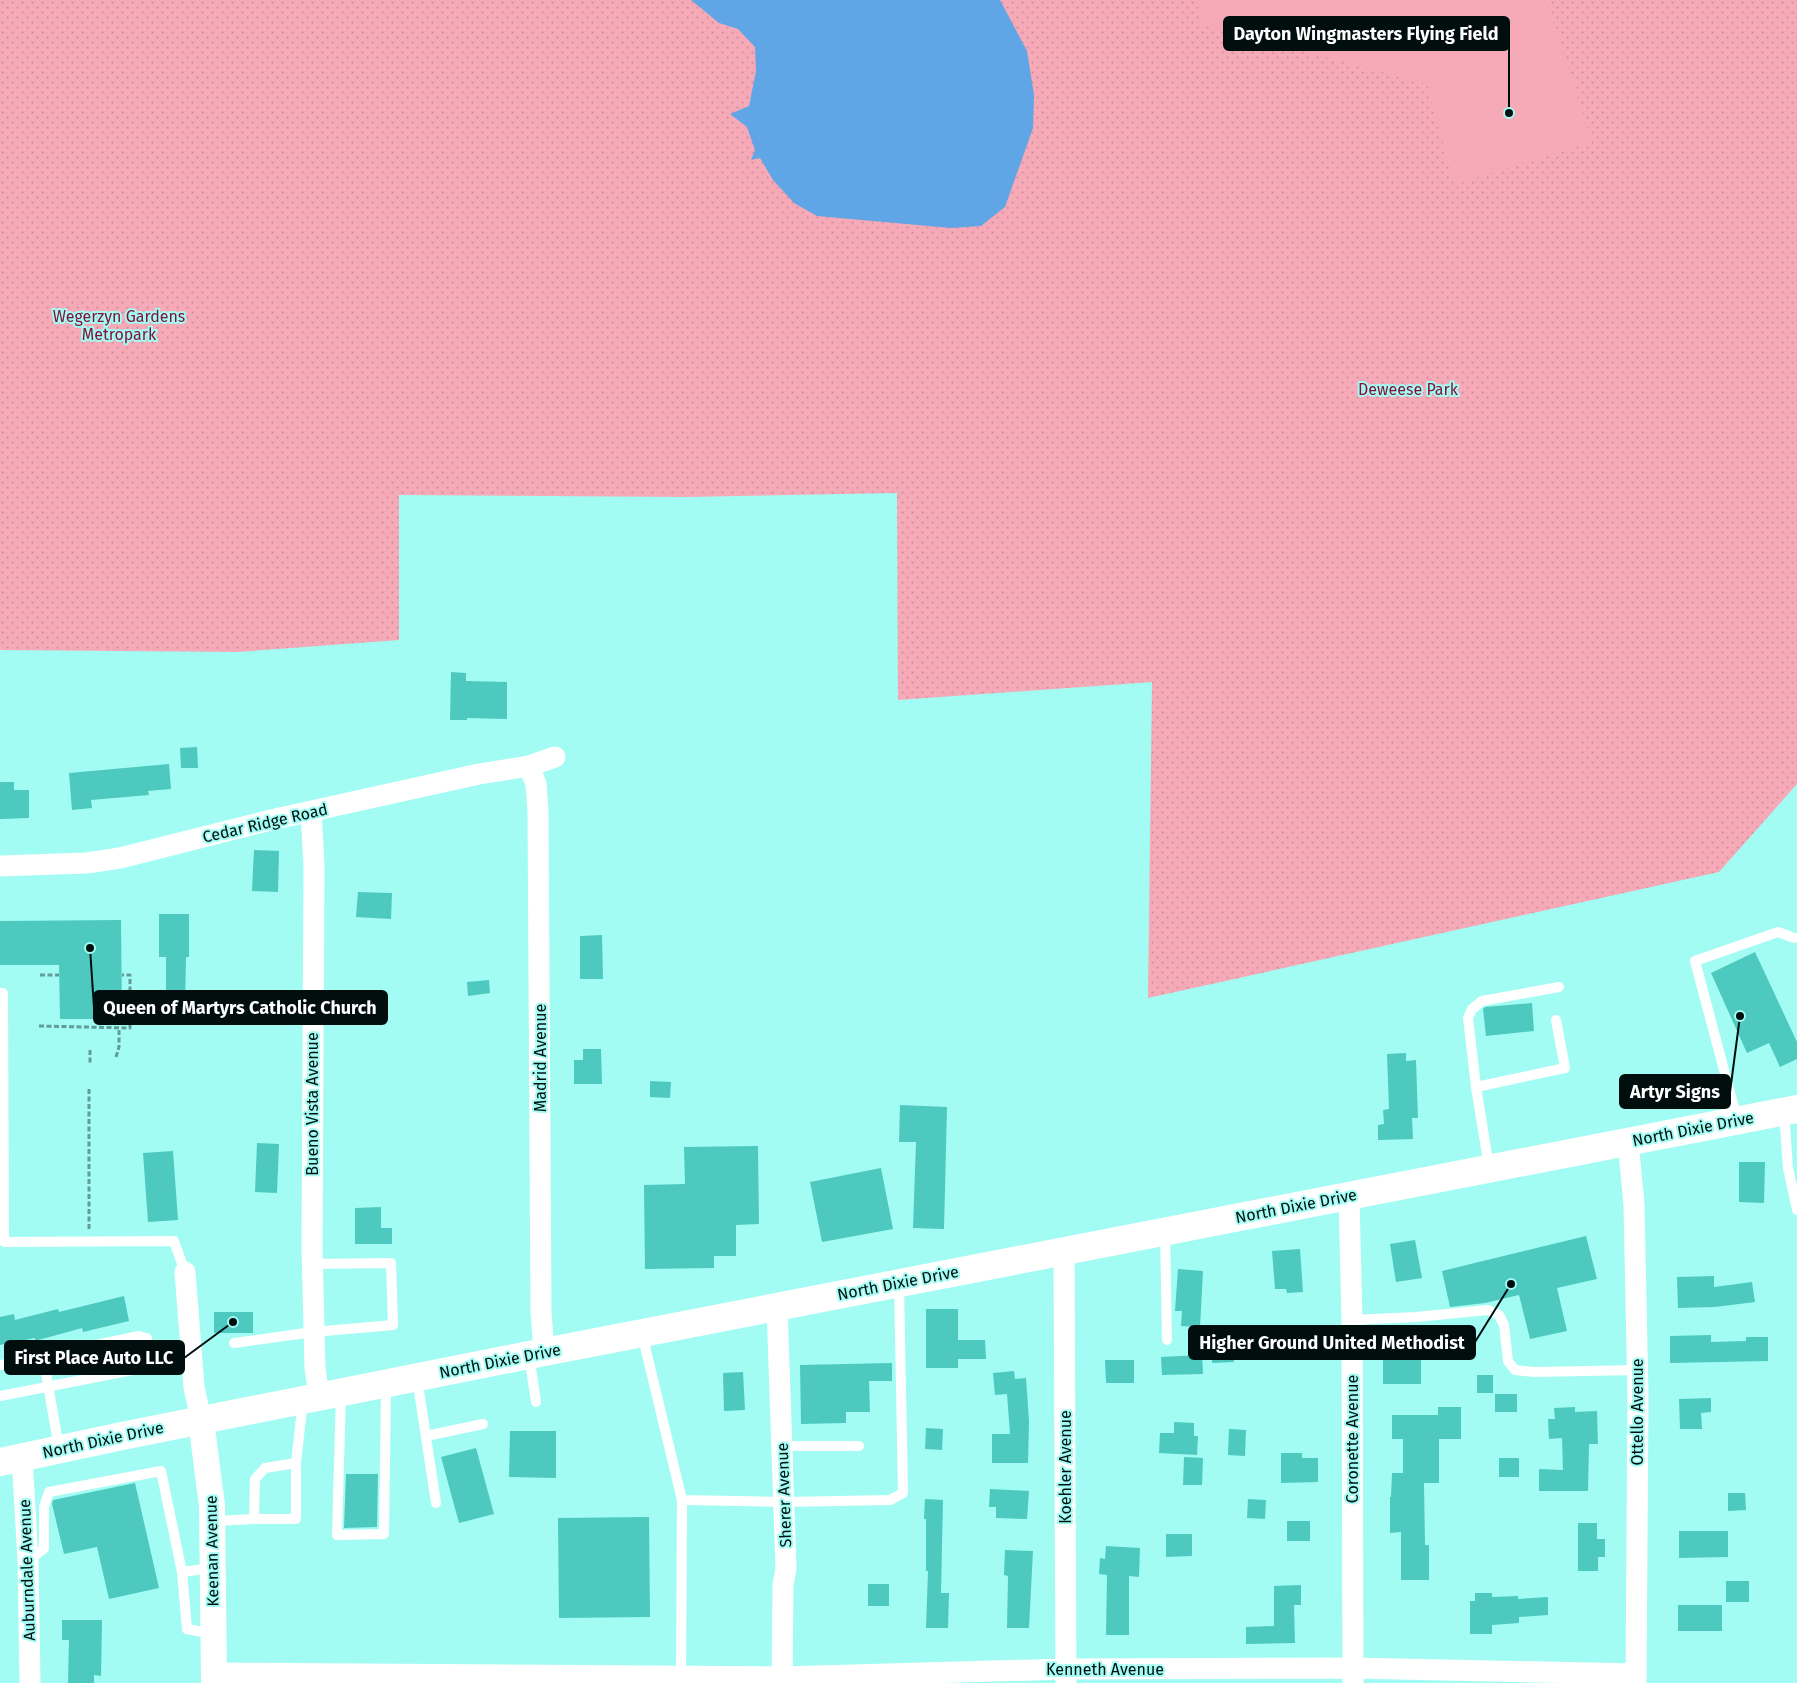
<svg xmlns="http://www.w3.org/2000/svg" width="1797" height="1683" viewBox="0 0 1797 1683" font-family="'Fira Sans',sans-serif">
  <defs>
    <pattern id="park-dots" width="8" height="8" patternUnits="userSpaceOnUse" patternTransform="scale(1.25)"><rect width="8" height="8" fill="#f6aab7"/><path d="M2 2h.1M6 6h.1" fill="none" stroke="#d1919c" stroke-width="1.8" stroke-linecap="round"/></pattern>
  </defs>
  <rect width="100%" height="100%" fill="#a2fcf3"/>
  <!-- park -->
  <polygon fill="url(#park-dots)" points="0,0 1797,0 1797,784 1719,872 1148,998 1152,682 898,700 897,493 687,497 399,495 399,640 238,652 0,650"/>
  <!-- pitch -->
  <polygon fill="#f6aab7" points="1198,0 1546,0 1592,141 1454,185 1427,84 1200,24"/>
  <!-- water -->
  <polygon fill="#60a6e6" points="691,0 1000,0 1027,51 1034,95 1033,128 1005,207 981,226 951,228 817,216 794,203 773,180 760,158 751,160 755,150 747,127 730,114 749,106 756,71 755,47 738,29 719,23"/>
  <!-- building -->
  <g fill="#4dc9bf">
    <polygon points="451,672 466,673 466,681 507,682 507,719 467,718 467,720 450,720"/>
    <polygon points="197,747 198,768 181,768 180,748"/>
    <polygon points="169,764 171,789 148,791 149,795 91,800 92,808 72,810 69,773"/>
    <polygon points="0,782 14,782 14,790 29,790 29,818 0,819"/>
    <polygon points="254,850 279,851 278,892 252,891"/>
    <polygon points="358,892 392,893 391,919 356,917"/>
    <polygon points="159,914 189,914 189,957 186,957 185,1005 166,1005 166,957 159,957"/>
    <polygon points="121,920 122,1019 60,1019 59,965 0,965 0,921"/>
    <polygon points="602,935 603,979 580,979 580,936"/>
    <polygon points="1755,952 1797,1042 1797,1059 1780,1067 1769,1043 1747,1053 1711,973"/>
    <polygon points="489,980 490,993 468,996 467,982"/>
    <polygon points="1532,1003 1534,1031 1486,1036 1483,1009 1485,1007"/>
    <polygon points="583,1049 601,1049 602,1084 574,1084 574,1060 583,1060"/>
    <polygon points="1406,1053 1406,1061 1416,1060 1418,1118 1412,1118 1413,1139 1378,1140 1378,1125 1384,1124 1383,1110 1389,1109 1387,1054"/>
    <polygon points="650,1081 671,1082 670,1098 650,1097"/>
    <polygon points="900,1105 947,1107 944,1229 913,1228 916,1142 899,1142"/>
    <polygon points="257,1143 279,1144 277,1193 255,1192"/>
    <polygon points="758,1146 759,1224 736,1225 736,1256 714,1256 714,1268 645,1269 644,1185 685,1184 684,1147"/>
    <polygon points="173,1151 178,1220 148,1222 143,1153"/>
    <polygon points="1739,1162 1765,1162 1764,1203 1739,1202"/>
    <polygon points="881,1168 893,1229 822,1242 810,1182"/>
    <polygon points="381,1207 381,1228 392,1228 392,1244 355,1244 355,1208"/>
    <polygon points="1586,1236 1597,1279 1557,1288 1567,1331 1530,1339 1519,1295 1485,1303 1450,1307 1442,1271"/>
    <polygon points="1415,1240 1422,1278 1396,1282 1390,1244"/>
    <polygon points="1300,1249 1303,1292 1287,1293 1286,1289 1275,1289 1272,1251"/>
    <polygon points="1178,1269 1203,1271 1200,1327 1181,1326 1182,1311 1175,1311"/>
    <polygon points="1714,1276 1714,1287 1752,1282 1755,1302 1715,1307 1678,1308 1677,1277"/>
    <polygon points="124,1296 129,1321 83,1332 82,1328 35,1341 35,1338 0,1345 0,1317 14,1314 15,1320 58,1309 59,1312"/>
    <polygon points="926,1309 958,1309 958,1340 985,1340 986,1359 958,1359 958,1368 926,1368"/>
    <rect x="214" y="1312" width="39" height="21"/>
    <rect x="1383" y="1335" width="38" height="49"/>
    <polygon points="1711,1335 1711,1342 1746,1341 1746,1337 1768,1337 1768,1361 1670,1363 1670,1336"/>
    <polygon points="1212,1342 1233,1342 1234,1362 1212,1363"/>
    <polygon points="1202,1355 1203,1374 1162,1375 1161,1357"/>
    <polygon points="1105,1360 1134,1360 1134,1383 1106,1383"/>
    <polygon points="892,1363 892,1381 869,1381 870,1412 846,1412 846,1423 801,1424 800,1365"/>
    <polygon points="1014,1371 1015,1379 1026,1378 1029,1421 1028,1463 992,1463 992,1434 1010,1434 1007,1394 995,1395 993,1373"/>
    <polygon points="743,1372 745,1410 724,1411 723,1373"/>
    <rect x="1477" y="1375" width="16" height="18"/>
    <rect x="1495" y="1394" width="22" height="18"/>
    <polygon points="1711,1398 1711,1412 1701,1413 1702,1429 1680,1429 1679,1399"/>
    <polygon points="1438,1407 1461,1407 1461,1439 1439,1439 1439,1483 1424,1483 1425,1545 1429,1545 1429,1580 1401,1580 1401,1532 1390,1533 1390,1497 1391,1497 1392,1473 1403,1473 1403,1439 1392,1439 1392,1415 1438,1415"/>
    <polygon points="1575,1407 1575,1412 1597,1411 1598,1444 1589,1444 1588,1491 1539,1491 1539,1469 1563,1470 1562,1438 1549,1439 1548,1419 1555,1419 1554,1408"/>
    <polygon points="1174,1422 1194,1423 1194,1436 1198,1436 1197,1455 1159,1453 1160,1433 1174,1433"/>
    <polygon points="926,1428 943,1429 942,1450 925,1449"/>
    <polygon points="1229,1429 1246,1430 1245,1456 1228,1455"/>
    <polygon points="510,1431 556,1431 556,1478 509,1477"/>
    <polygon points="476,1448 494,1514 459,1523 441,1457"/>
    <polygon points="1281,1453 1302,1453 1302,1458 1318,1458 1318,1482 1281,1483"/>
    <polygon points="1184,1457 1203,1458 1202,1485 1183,1485"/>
    <rect x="1499" y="1458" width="20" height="19"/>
    <polygon points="346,1474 378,1474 377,1527 344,1528"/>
    <polygon points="135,1483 159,1588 109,1599 97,1547 64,1554 52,1504 53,1500"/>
    <polygon points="990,1489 1029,1491 1027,1519 996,1518 996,1507 989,1507"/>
    <polygon points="1728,1493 1745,1493 1746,1510 1728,1511"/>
    <polygon points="925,1499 943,1500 941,1593 949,1593 948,1628 926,1628 928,1571 926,1571 926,1519 924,1519"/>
    <polygon points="1248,1499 1266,1500 1265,1519 1247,1518"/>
    <polygon points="649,1517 650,1617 559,1618 558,1518"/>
    <rect x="1287" y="1521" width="23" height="20"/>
    <polygon points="1578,1523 1597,1523 1597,1539 1605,1539 1605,1557 1598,1557 1598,1571 1578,1571"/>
    <polygon points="1679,1531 1728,1531 1728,1557 1679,1558"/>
    <polygon points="1166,1534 1192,1534 1192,1556 1166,1557"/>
    <polygon points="1106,1546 1140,1548 1139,1577 1129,1576 1129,1635 1106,1635 1107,1575 1099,1574 1100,1558 1105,1559"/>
    <polygon points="1005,1550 1033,1551 1029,1628 1007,1628 1008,1576 1004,1575"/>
    <rect x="1726" y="1581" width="23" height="21"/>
    <rect x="868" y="1584" width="21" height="22"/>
    <polygon points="1301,1585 1301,1605 1294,1605 1295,1643 1246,1644 1246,1627 1274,1626 1274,1586"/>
    <polygon points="1475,1593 1492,1593 1492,1597 1518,1596 1518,1599 1548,1597 1548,1615 1519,1617 1519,1623 1492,1625 1492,1634 1470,1634 1470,1601 1475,1601"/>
    <rect x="1678" y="1605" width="44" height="26"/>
    <polygon points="62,1620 102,1620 101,1676 94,1675 94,1683 68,1683 69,1640 62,1640"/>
  </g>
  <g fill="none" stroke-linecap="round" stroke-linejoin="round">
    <!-- path -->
    <g stroke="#619c97" stroke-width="3" stroke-dasharray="5 2.5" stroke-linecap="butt">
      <polyline points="40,975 59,975"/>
      <polyline points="39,1026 130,1028 130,975 122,975"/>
      <polyline points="90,1050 90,1065"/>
      <polyline points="116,1057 119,1047 119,1028"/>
      <polyline points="89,1229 89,1087"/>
    </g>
    <!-- service -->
    <g stroke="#fff" stroke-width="10">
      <polyline points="0,993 3,993 4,1242 174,1241 185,1272"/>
      <polyline points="1476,1087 1468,1018 1472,1009 1482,1001 1559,987"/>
      <polyline points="1784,1112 1788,1168 1797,1210"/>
      <polyline points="1737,1119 1695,961 1778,932 1794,938"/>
      <polyline points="1489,1167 1476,1087 1565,1068 1556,1020"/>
      <polyline points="1165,1232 1167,1340"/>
      <polyline points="1352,1320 1416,1317 1488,1310 1499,1315 1504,1325 1508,1361 1515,1370 1534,1372 1637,1370"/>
      <polyline points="642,1334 682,1500 784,1502 890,1500 903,1493 899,1284"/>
      <polyline points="234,1343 313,1332 393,1325 391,1263 312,1264"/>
      <polyline points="529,1355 536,1402"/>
      <polyline points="43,1356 59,1448"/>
      <polyline points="0,1365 139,1336 147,1338 152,1362 148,1367 0,1396"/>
      <polyline points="417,1378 436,1503"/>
      <polyline points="341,1393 337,1535 384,1534 386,1386"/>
      <polyline points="426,1436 483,1424"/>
      <polyline points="783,1446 859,1446"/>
      <polyline points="254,1519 296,1519 296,1463 303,1400"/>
      <polyline points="213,1521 254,1519 255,1479 265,1468 296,1463"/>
      <polyline points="28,1560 44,1549 44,1507 49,1492 161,1471 182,1572 212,1568"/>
      <polyline points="182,1572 187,1629 213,1634"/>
      <polyline points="681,1677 682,1500"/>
    </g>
    <!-- minor -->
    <g stroke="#fff" stroke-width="21">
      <polyline points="529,766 536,784 538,811 541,1312 544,1352"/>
      <polyline points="311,812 314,865 312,1248 315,1368 319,1396"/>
      <polyline points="0,866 87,863 120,858 271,820 479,774 529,766 555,757"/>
      <polyline points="1628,1141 1634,1205 1638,1397 1636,1683"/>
      <polyline points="1349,1196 1352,1320 1353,1683"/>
      <polyline points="1064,1251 1066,1683"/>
      <polyline points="185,1272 194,1387 201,1420"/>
      <polyline points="777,1306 786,1568 783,1585 782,1683"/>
      <polyline points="22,1457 28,1560 30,1683"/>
      <polyline points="214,1673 782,1677 1066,1669 1353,1668 1636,1674"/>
    </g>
    <!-- tertiary -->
    <polyline stroke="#fff" stroke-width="26" points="201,1420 212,1506 214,1683"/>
    <!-- secondary -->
    <polyline stroke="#fff" stroke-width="28" points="0,1462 122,1436 529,1355 1797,1109"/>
  </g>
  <g text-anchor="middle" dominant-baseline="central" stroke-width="4" stroke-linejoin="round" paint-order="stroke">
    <!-- park labels -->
    <g font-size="16" fill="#841139" stroke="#a2fcf3">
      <text x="119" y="316">Wegerzyn Gardens<tspan x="119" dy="18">Metropark</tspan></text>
      <text x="1408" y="389">Deweese Park</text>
    </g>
    <!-- street labels -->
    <g font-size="16" fill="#000f0e" stroke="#a2fcf3">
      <text transform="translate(265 823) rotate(-13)">Cedar Ridge Road</text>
      <text transform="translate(540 1058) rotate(-90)">Madrid Avenue</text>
      <text transform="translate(312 1104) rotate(-90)">Bueno Vista Avenue</text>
      <text transform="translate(1693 1129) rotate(-11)">North Dixie Drive</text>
      <text transform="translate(1296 1206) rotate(-11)">North Dixie Drive</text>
      <text transform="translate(898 1283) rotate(-11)">North Dixie Drive</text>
      <text transform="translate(500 1361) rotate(-11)">North Dixie Drive</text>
      <text transform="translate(1637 1412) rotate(-90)">Ottello Avenue</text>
      <text transform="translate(1352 1439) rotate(-90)">Coronette Avenue</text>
      <text transform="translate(103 1440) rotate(-12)">North Dixie Drive</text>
      <text transform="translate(1065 1467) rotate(-90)">Koehler Avenue</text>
      <text transform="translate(784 1495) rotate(-92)">Sherer Avenue</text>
      <text transform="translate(212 1551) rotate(-91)">Keenan Avenue</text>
      <text transform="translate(27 1570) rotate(-92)">Auburndale Avenue</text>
      <text x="1105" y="1669">Kenneth Avenue</text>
    </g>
  </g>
  <!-- callouts -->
  <path fill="none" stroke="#000f0e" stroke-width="2" d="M1509 113L1509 34M90 948L94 1008M1740 1016L1730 1092M1511 1284L1475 1342M233 1322L184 1358"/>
  <g fill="#000f0e" stroke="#a2fcf3" stroke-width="2">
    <circle cx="1509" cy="113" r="5"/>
    <circle cx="90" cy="948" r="5"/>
    <circle cx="1740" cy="1016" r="5"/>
    <circle cx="1511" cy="1284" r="5"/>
    <circle cx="233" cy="1322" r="5"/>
  </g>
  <g fill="#000f0e" stroke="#000f0e" stroke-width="2">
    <rect x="1224" y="17" width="285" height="33" rx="5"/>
    <rect x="94" y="991" width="293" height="33" rx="5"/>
    <rect x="1620" y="1075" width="110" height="33" rx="5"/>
    <rect x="1189" y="1326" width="286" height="33" rx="5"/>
    <rect x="5" y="1341" width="179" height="33" rx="5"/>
  </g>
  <g font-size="18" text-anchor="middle" font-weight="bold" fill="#fff">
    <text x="1366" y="40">Dayton Wingmasters Flying Field</text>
    <text x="240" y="1014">Queen of Martyrs Catholic Church</text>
    <text x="1675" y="1098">Artyr Signs</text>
    <text x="1332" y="1349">Higher Ground United Methodist</text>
    <text x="94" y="1364">First Place Auto LLC</text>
  </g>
</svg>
